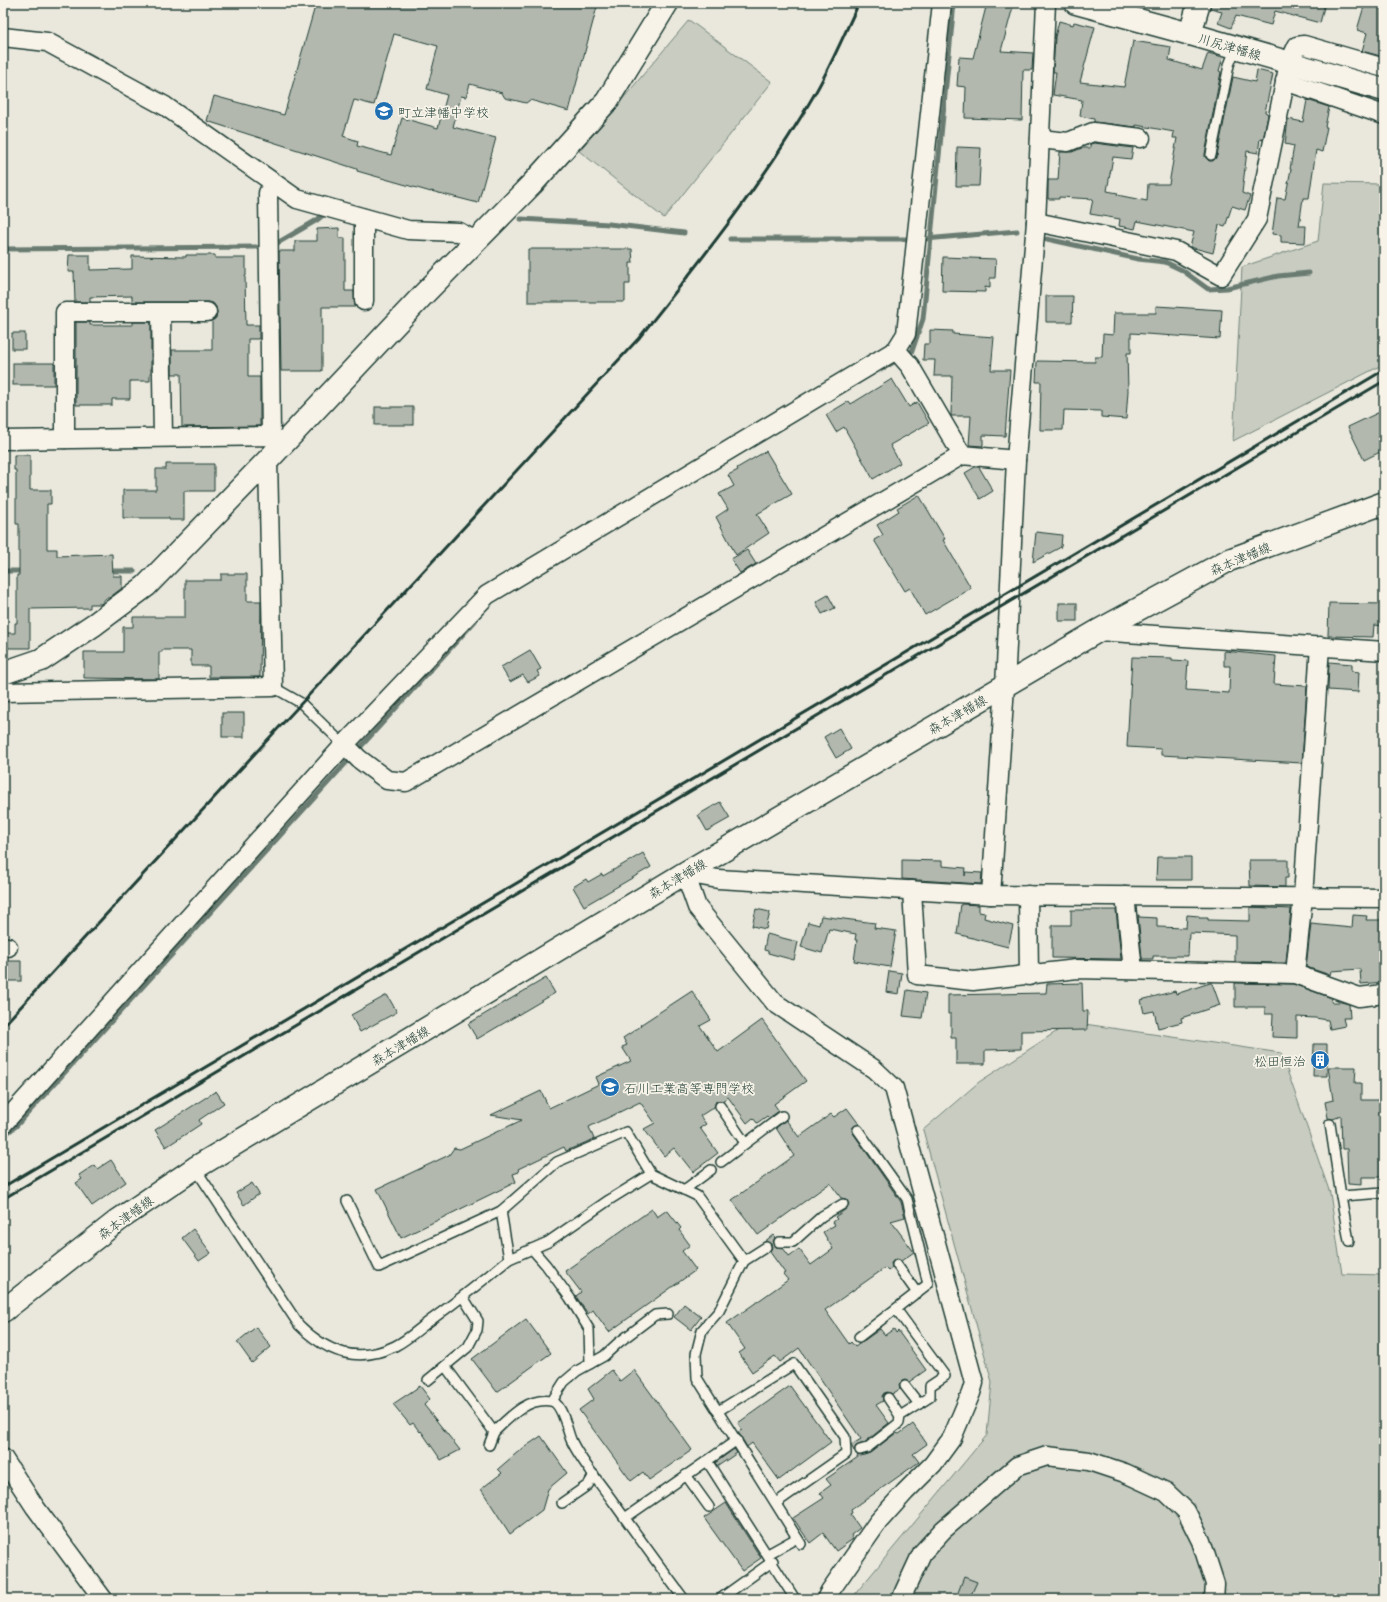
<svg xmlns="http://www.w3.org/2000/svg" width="1387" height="1602" viewBox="0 0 1387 1602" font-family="'Playpen Sans','Klee One',sans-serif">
  <rect width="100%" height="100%" fill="#eae8dd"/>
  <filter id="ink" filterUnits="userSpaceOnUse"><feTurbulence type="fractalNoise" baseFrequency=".025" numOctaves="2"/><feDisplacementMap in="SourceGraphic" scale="8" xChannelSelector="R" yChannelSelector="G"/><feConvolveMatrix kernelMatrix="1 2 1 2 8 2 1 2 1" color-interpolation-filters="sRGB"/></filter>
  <g filter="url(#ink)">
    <!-- green -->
    <g fill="#c8ccc1" stroke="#74847a">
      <polygon points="689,20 772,82 664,218 579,151"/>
      <polygon points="1324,183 1384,184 1384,364 1233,441 1242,267 1318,241"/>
      <polygon points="1071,1022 1281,1053 1330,1193 1342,1274 1384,1275 1384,1599 851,1599 987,1435 992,1382 923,1130 979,1082"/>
    </g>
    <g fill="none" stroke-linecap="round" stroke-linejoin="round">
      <!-- stream -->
      <g stroke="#6a7c72" stroke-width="5">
        <polyline points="87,54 107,65"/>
        <polyline points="521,219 609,224 684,233"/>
        <polyline points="730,239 907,239"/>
        <polyline points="925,239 1017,231"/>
        <polyline points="1047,239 1138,259 1165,262 1182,270 1208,289 1227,288 1278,276 1309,273"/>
        <polyline points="274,245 317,220 327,212"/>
        <polyline points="3,249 256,247"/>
        <polyline points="882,369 912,351 923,319 954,3"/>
        <polyline points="3,571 25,571"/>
        <polyline points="107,571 134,571"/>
        <polyline points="3,1136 16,1126 475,621"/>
      </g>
    </g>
    <!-- building -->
    <g fill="#b2b8ae" stroke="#1f3d34" fill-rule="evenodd">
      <path d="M316,3h282l-29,108 -39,-11 -4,3 -21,-5 -3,-5 -32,-9 -4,13 -5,-1 -8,31 43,11 -18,65 -47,-12v1l-74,-21v-2l-150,-48 7,-25 70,19zM394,34l44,12 -11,43 20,6 -9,33 -36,-10 -11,37 -34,-9 1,-5 -15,-5 11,-36 20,5z"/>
      <polygon points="987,3 1014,3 1001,51 1033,53 1032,70 1023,70 1022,120 965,118 966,87 957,86 959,57 973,58"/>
      <polygon points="1211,3 1325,3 1320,23 1275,11 1271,25 1236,16 1231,28 1218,23 1222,12 1210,9"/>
      <polygon points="1365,3 1372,3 1384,7 1384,57 1362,51 1367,33 1357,30"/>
      <polygon points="1059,21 1073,25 1074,22 1095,27 1080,82 1124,87 1133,41 1171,47 1169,60 1202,70 1208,53 1223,57 1219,71 1221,72 1205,154 1205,157 1209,161 1213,161 1217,156 1233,77 1255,82 1257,70 1273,74 1265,112 1267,113 1268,115 1263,140 1260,139 1258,153 1247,151 1242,193 1250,196 1245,210 1232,206 1225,227 1219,225 1213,253 1190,247 1194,232 1137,221 1135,229 1119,226 1120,219 1090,214 1093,199 1059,197 1059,199 1048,199 1048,180 1058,180 1060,152 1072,152 1082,148 1090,148 1090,144 1094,143 1133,148 1131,159 1113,157 1107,191 1118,193 1117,195 1147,201 1148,184 1169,184 1177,138 1173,138 1174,132 1136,125 1136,127 1094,122 1094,119 1080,116 1082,100 1053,95 1056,72 1053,72 1055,37"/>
      <polygon points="1307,100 1329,107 1325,127 1327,127 1322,152 1316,150 1309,198 1303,198 1299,226 1306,226 1305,243 1281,242 1281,235 1272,234 1277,198 1285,199 1291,169 1290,169 1294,146 1285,144 1288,119 1303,122"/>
      <polygon points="957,147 981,148 979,186 956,186"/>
      <polygon points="339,228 339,238 345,238 345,291 354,291 355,307 322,307 322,371 281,371 279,251 295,251 295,241 317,241 317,229"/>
      <polygon points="528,249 632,249 633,263 630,263 630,284 625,284 625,302 528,302"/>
      <polygon points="69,255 90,255 90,270 132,269 132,256 186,257 186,255 215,255 215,258 246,258 246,276 245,276 246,325 259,325 259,339 248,339 248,377 260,377 260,426 182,427 181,374 172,374 172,350 212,350 212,321 216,318 217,312 216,307 213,303 207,302 132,302 132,296 90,297 90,302 75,302 74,272 68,272"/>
      <polygon points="943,257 996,259 995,278 990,278 990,288 985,287 985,292 942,291"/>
      <polygon points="1046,296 1073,296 1072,322 1046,322"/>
      <polygon points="1156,306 1222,310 1220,339 1131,333 1131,353 1127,353 1128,391 1126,419 1101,417 1101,411 1064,410 1063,430 1040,430 1041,382 1036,382 1037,361 1095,362 1095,357 1102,357 1103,334 1113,335 1114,313 1156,313"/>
      <polygon points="76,322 90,322 90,325 133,325 133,322 151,322 151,373 150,373 150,381 130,381 130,399 112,399 112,405 76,405"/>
      <polygon points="930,330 953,331 953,334 994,337 991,370 1010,370 1005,436 983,435 983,446 969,445 971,416 951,416 952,376 934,376 935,360 923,360 924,344 930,344"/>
      <rect x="12" y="333" width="13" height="16"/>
      <rect x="13" y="363" width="41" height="22"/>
      <polygon points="892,379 909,407 917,402 929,423 890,445 900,463 873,479 844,427 836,432 826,415 849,401 851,404"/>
      <rect x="375" y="407" width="38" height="18"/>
      <polygon points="1384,410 1384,450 1364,460 1348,427"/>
      <polygon points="766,451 792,494 757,514 769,533 736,555 716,517 728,509 719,494 734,486 728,475 738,470 737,468"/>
      <polygon points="14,455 30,455 30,490 51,490 51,504 47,504 47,549 57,549 57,556 112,554 113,576 122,576 122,588 109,598 106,598 101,604 90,604 90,608 30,609 30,648 3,648 3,633 15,633 15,623 17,623 17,575 19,575 19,524 16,524 16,470 14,470"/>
      <polygon points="166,464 214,464 214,491 184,491 184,520 169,520 169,518 123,518 123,490 156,490 156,469 166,469"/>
      <polygon points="975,467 979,467 993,491 980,499 965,473"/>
      <polygon points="919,495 945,539 943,540 971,588 925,615 910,588 905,591 874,540 883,535 877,525 899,511 897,508"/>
      <polygon points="1036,532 1062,535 1061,547 1033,562"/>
      <polygon points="747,550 756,564 740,573 731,559"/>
      <polygon points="221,574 247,574 247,601 261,601 260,677 209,677 209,666 191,666 191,650 162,650 162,652 159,652 159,679 84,678 84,652 123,652 123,627 133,627 133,617 185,617 185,580 221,580"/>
      <polygon points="828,595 835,608 822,614 816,602"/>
      <rect x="1059" y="603" width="18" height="18"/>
      <polygon points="1329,603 1384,604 1384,626 1374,625 1373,637 1328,636"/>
      <polygon points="530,650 541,669 537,671 540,676 528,682 523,675 510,682 501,667"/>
      <polygon points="1224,651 1276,656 1274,684 1307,686 1302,763 1161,755 1161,749 1127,747 1132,657 1172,658 1172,660 1188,661 1186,690 1229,693 1230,666 1224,666"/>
      <polygon points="1329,662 1352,664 1352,671 1359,672 1358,692 1328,690"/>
      <rect x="222" y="713" width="22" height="24"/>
      <polygon points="839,728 851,749 836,758 824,737"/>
      <polygon points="720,802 730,818 707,831 698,815"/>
      <polygon points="643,853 651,867 584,906 573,887 586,879 588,882 602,874 603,876"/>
      <polygon points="1157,857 1191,857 1191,880 1156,880"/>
      <polygon points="902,860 942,861 942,866 966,868 965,876 965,872 982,873 981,884 902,879"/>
      <polygon points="1249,860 1288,860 1288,878 1285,878 1285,887 1250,886"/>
      <polygon points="961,904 979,905 979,912 985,913 984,918 1013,926 1008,947 957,934"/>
      <polygon points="1250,907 1291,909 1286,963 1235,962 1235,935 1215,934 1189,933 1188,956 1153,956 1153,959 1142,959 1138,915 1139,915 1139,917 1157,918 1157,927 1186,928 1187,915 1199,916 1199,918 1208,918 1208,920 1250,921"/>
      <polygon points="756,909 770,912 766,929 752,926"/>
      <polygon points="1071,910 1116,910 1121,959 1052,958 1052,925 1071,925"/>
      <polygon points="1353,915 1367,916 1366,920 1384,920 1384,982 1361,984 1360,969 1331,971 1330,975 1306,967 1311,924 1352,928"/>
      <polygon points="821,916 875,923 874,928 896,931 890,967 854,961 857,940 855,940 856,934 829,929 822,953 801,947 808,922 819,925"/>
      <polygon points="767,934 798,942 794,960 768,953 768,951 764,950"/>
      <rect x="3" y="961" width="18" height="20"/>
      <polygon points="889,971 902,973 899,994 886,992"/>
      <polygon points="546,978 555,993 477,1039 468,1024"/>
      <polygon points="1082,983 1083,1011 1088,1011 1087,1030 1021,1031 1021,1049 985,1050 985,1064 956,1064 956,1038 951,1038 951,1014 948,1014 948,995 1046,993 1047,984"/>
      <polygon points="1210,983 1212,983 1220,1005 1181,1018 1182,1022 1158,1028 1154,1011 1144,1013 1141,1000 1175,991 1176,994"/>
      <polygon points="1235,983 1293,984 1332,998 1331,1002 1341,1002 1349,1004 1350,1018 1343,1018 1345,1026 1330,1029 1328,1020 1315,1018 1297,1017 1297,1038 1272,1037 1273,1014 1265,1014 1265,1007 1235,1007"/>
      <polygon points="907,990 926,993 922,1018 903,1016"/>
      <polygon points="692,991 711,1020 700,1026 718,1052 762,1020 806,1081 774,1104 779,1111 769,1118 767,1116 757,1123 753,1118 747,1123 728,1097 722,1101 716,1101 714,1107 700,1116 706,1124 700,1128 718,1153 693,1172 674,1148 664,1156 644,1129 655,1123 640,1102 589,1127 594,1139 566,1151 564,1147 518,1169 519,1172 513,1174 516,1182 401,1238 377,1189 449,1155 454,1148 460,1149 522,1120 491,1115 541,1091 549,1108 599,1084 596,1077 631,1061 622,1047 627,1045 623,1038 641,1026 640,1025"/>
      <polygon points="387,995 397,1012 360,1032 351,1015"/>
      <polygon points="1314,1044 1327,1044 1327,1076 1313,1076"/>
      <polygon points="1328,1067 1356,1067 1355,1083 1361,1083 1361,1100 1384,1100 1384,1177 1362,1177 1362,1185 1348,1184 1347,1149 1342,1149 1341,1116 1333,1119 1328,1118 1325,1102 1333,1100"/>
      <polygon points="216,1091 224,1103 199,1120 201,1124 166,1147 155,1130"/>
      <polygon points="847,1108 859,1124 853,1127 853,1133 901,1202 905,1217 891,1221 914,1252 901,1261 897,1259 894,1260 891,1263 892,1268 888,1271 885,1268 825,1310 849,1344 851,1342 855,1347 880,1329 885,1335 894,1329 896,1333 898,1331 926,1370 909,1382 905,1380 902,1381 899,1384 900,1389 892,1394 888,1392 884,1393 882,1396 883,1401 876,1405 889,1423 864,1443 856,1446 854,1451 851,1445 861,1439 799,1348 780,1362 775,1356 752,1372 739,1353 745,1349 727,1323 788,1280 783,1274 785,1273 770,1252 772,1247 771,1244 768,1242 764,1242 773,1235 775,1237 773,1242 776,1247 783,1248 789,1256 799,1249 811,1265 833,1249 823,1232 835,1225 833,1222 837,1219 835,1217 846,1209 849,1204 846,1199 841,1198 830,1183 758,1235 732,1200 794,1156 776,1128 786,1120 799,1137 831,1114 834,1117"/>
      <polygon points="111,1160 126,1182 92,1206 76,1183 82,1179 79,1175 94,1165 97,1169"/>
      <polygon points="252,1183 259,1194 244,1205 236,1193"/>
      <polygon points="652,1209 657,1217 667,1210 681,1228 679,1230 690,1245 682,1251 696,1270 609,1332 593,1310 588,1314 577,1298 576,1296 581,1292 565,1271"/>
      <polygon points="193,1229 211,1253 199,1261 182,1238"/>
      <polygon points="684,1304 701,1317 691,1330 674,1317"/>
      <polygon points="526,1319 551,1353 497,1392 472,1359"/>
      <polygon points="256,1327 271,1347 252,1363 237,1342"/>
      <polygon points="612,1370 620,1381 634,1370 692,1450 649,1480 643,1472 631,1481 579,1410 594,1399 588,1389"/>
      <polygon points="420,1386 430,1399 424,1405 460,1450 441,1460 421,1431 420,1432 413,1423 410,1425 393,1404"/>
      <polygon points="790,1386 831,1442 779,1480 752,1443 747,1447 738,1432 742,1430 738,1423"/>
      <polygon points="913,1424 927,1444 913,1454 919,1462 851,1510 852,1513 850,1514 860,1528 851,1535 853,1539 836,1551 823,1533 810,1543 793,1518 824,1498 820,1493 831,1485 826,1479 858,1457 857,1455 861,1456 870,1453 896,1433 899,1434"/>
      <polygon points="541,1436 567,1473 548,1489 542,1510 510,1534 481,1489 502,1473 498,1469 519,1451"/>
      <polygon points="734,1449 737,1453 718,1466 715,1463"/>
      <polygon points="726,1503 761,1558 742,1571 704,1518"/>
      <polygon points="964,1577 977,1582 969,1599 957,1595"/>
    </g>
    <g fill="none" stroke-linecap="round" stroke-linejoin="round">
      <!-- service casing -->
      <g stroke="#1f3d34" stroke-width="12">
        <g id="service">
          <polyline points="1211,155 1229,65 1236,47"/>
          <polyline points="273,687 301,703 346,747"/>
          <polyline points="720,1106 745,1143"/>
          <polyline points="1330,1124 1341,1196 1384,1193"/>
          <polyline points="858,1130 907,1199 928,1284 859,1337"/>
          <polyline points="721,1162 782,1116"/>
          <path d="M195,1168l104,157c28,28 59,39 96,21 14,-7 27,-20 40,-29 25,-18 50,-38 74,-58l-8,-48 -122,56 -32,-66"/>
          <polyline points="651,1174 697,1196 744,1261 719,1311 702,1330 696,1354 697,1378 801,1544"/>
          <polyline points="684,1190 711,1170"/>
          <polyline points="1341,1196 1349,1241"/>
          <polyline points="501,1211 557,1162 626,1132 651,1174 609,1200 548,1242 509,1259"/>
          <polyline points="779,1242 793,1242 822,1216 843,1204"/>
          <polyline points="532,1249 546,1265 570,1298 589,1329 590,1364"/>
          <polyline points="744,1261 766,1247"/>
          <polyline points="897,1265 917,1293"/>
          <polyline points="445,1366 494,1432 489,1445"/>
          <polyline points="428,1380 468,1347 477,1330 478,1321 463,1297"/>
          <polyline points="905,1386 919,1404"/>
          <polyline points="888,1398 900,1416"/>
          <polyline points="552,1401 564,1382 577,1371 604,1356 618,1343 655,1315 668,1314"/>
          <polyline points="718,1411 794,1364 845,1437 846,1454 776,1503"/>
          <path d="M494,1432c15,-14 33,-35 57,-31 12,2 16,31 21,41 11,22 28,41 42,61 23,32 46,64 70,96"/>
          <polyline points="860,1450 867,1448 899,1423 900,1416 930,1397 930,1386 945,1376 896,1309"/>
          <polyline points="707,1461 795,1599"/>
          <polyline points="686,1475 709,1507"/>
          <polyline points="562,1503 588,1485 594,1475"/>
          <polyline points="625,1518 737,1440"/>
          <polyline points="768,1554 797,1538"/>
          <polyline points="720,1599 773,1561"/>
        </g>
      </g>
      <!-- minor casing -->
      <g stroke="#1f3d34" stroke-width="21">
        <g id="minor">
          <polyline points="3,37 47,42 165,106 297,199 408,230 459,232 476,241"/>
          <polyline points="1285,81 1384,115"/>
          <polyline points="1040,139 1068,142 1093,132 1141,138"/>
          <polyline points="364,218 364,301"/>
          <polyline points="1036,222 1176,251 1221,276 1257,219 1289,63 1297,46 1304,45 1384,68"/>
          <polyline points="161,313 163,437"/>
          <polyline points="896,350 910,366 962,455"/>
          <polyline points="271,436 268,193 274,183"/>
          <polyline points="65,439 65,312 207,312"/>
          <polyline points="3,440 271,436 283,443"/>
          <polyline points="1098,631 1384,651"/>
          <polyline points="3,692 273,687 268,460"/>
          <polyline points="347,747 359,759 387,780 406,782 962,455 1016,460"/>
          <polyline points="912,890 917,975 973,981 1077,969 1295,974 1359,997 1384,994"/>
          <polyline points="991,895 1005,686 1016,460 1036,222 1046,3"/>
          <polyline points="1028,895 1029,976"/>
          <polyline points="1125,896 1133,970"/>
          <polyline points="3,947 8,947"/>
          <polyline points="1295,974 1303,897 1320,646"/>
          <polyline points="3,1124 344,745 487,595 896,350 906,334 942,3"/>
          <polyline points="3,1458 35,1507 103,1599"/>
          <polyline points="826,1599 830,1591 878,1522 905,1492 933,1464 952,1438 971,1393 974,1383 894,1088 874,1069 775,1003 697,907 685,873 718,879 991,895 1384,898"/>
          <polyline points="902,1599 904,1592 922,1553 943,1530 1017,1466 1047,1456 1089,1461 1125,1473 1166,1492 1186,1511 1201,1541 1215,1584 1214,1599"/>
        </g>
      </g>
      <!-- tertiary casing -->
      <g stroke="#1f3d34" stroke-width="25">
        <g id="tertiary">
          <polyline points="1190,34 1199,3"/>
          <polyline points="3,673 41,660 95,624 146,586 268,460 423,295 532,184 607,101 667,3"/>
        </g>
      </g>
      <!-- secondary casing -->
      <g stroke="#1f3d34" stroke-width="25">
        <g id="secondary">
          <polyline points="1076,3 1190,34 1384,90"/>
          <polyline points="3,1311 120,1219 195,1168 685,873 1098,631 1229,560 1384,503"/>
        </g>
      </g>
      <!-- service -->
      <use href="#service" stroke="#f7f3e8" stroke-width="9"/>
      <!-- minor -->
      <use href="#minor" stroke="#f7f3e8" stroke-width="18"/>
      <!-- tertiary -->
      <use href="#tertiary" stroke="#f7f3e8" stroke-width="22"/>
      <!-- secondary -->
      <use href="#secondary" stroke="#f7f3e8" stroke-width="22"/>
      <!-- rail -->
      <g stroke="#1f3d34" stroke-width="3">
        <path d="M3,1026l636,-688c62,-78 125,-156 175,-243 17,-29 30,-61 45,-92"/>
        <polyline points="3,1187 1384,370"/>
        <polyline points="3,1199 1009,602 1384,381"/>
      </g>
    </g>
  </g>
  <!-- icons -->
  <defs>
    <g id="school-disc" transform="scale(1)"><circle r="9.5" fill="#1f6fb2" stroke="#f7f3e8"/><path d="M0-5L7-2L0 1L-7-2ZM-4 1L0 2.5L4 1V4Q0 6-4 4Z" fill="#fff"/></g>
    <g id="building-disc" transform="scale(1)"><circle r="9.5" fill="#1f6fb2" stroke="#f7f3e8"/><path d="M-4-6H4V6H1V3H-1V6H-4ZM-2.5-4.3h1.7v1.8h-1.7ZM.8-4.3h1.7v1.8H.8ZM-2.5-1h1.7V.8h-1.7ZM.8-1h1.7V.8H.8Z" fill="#fff"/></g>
  </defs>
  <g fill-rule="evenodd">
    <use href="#school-disc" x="384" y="111"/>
    <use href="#building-disc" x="1320" y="1060"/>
    <use href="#school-disc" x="610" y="1087"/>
  </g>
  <g text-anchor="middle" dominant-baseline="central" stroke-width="3.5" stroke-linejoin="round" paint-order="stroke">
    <!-- street labels -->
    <g font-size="13" fill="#1f3d34" stroke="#f7f3e8">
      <text transform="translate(1230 46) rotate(16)">川尻津幡線</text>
      <text transform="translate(1240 558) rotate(-23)">森本津幡線</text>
      <text transform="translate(957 714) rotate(-30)">森本津幡線</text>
      <text transform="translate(677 878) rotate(-31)">森本津幡線</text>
      <text transform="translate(400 1045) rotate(-31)">森本津幡線</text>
      <text transform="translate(125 1217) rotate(-36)">森本津幡線</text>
    </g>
    <!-- poi labels -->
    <g font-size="13" fill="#1f3d34" stroke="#f7f3e8" text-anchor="start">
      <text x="398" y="111">町立津幡中学校</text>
      <text x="1306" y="1060" text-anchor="end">松田恒治</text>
      <text x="624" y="1087">石川工業高等専門学校</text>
    </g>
  </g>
  <!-- margin -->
  <rect width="1387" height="1602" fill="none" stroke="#f7f3e8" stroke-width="16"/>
  <rect x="8" y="8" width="1371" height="1586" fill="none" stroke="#1f3d34" stroke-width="1.5" filter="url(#ink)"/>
</svg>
